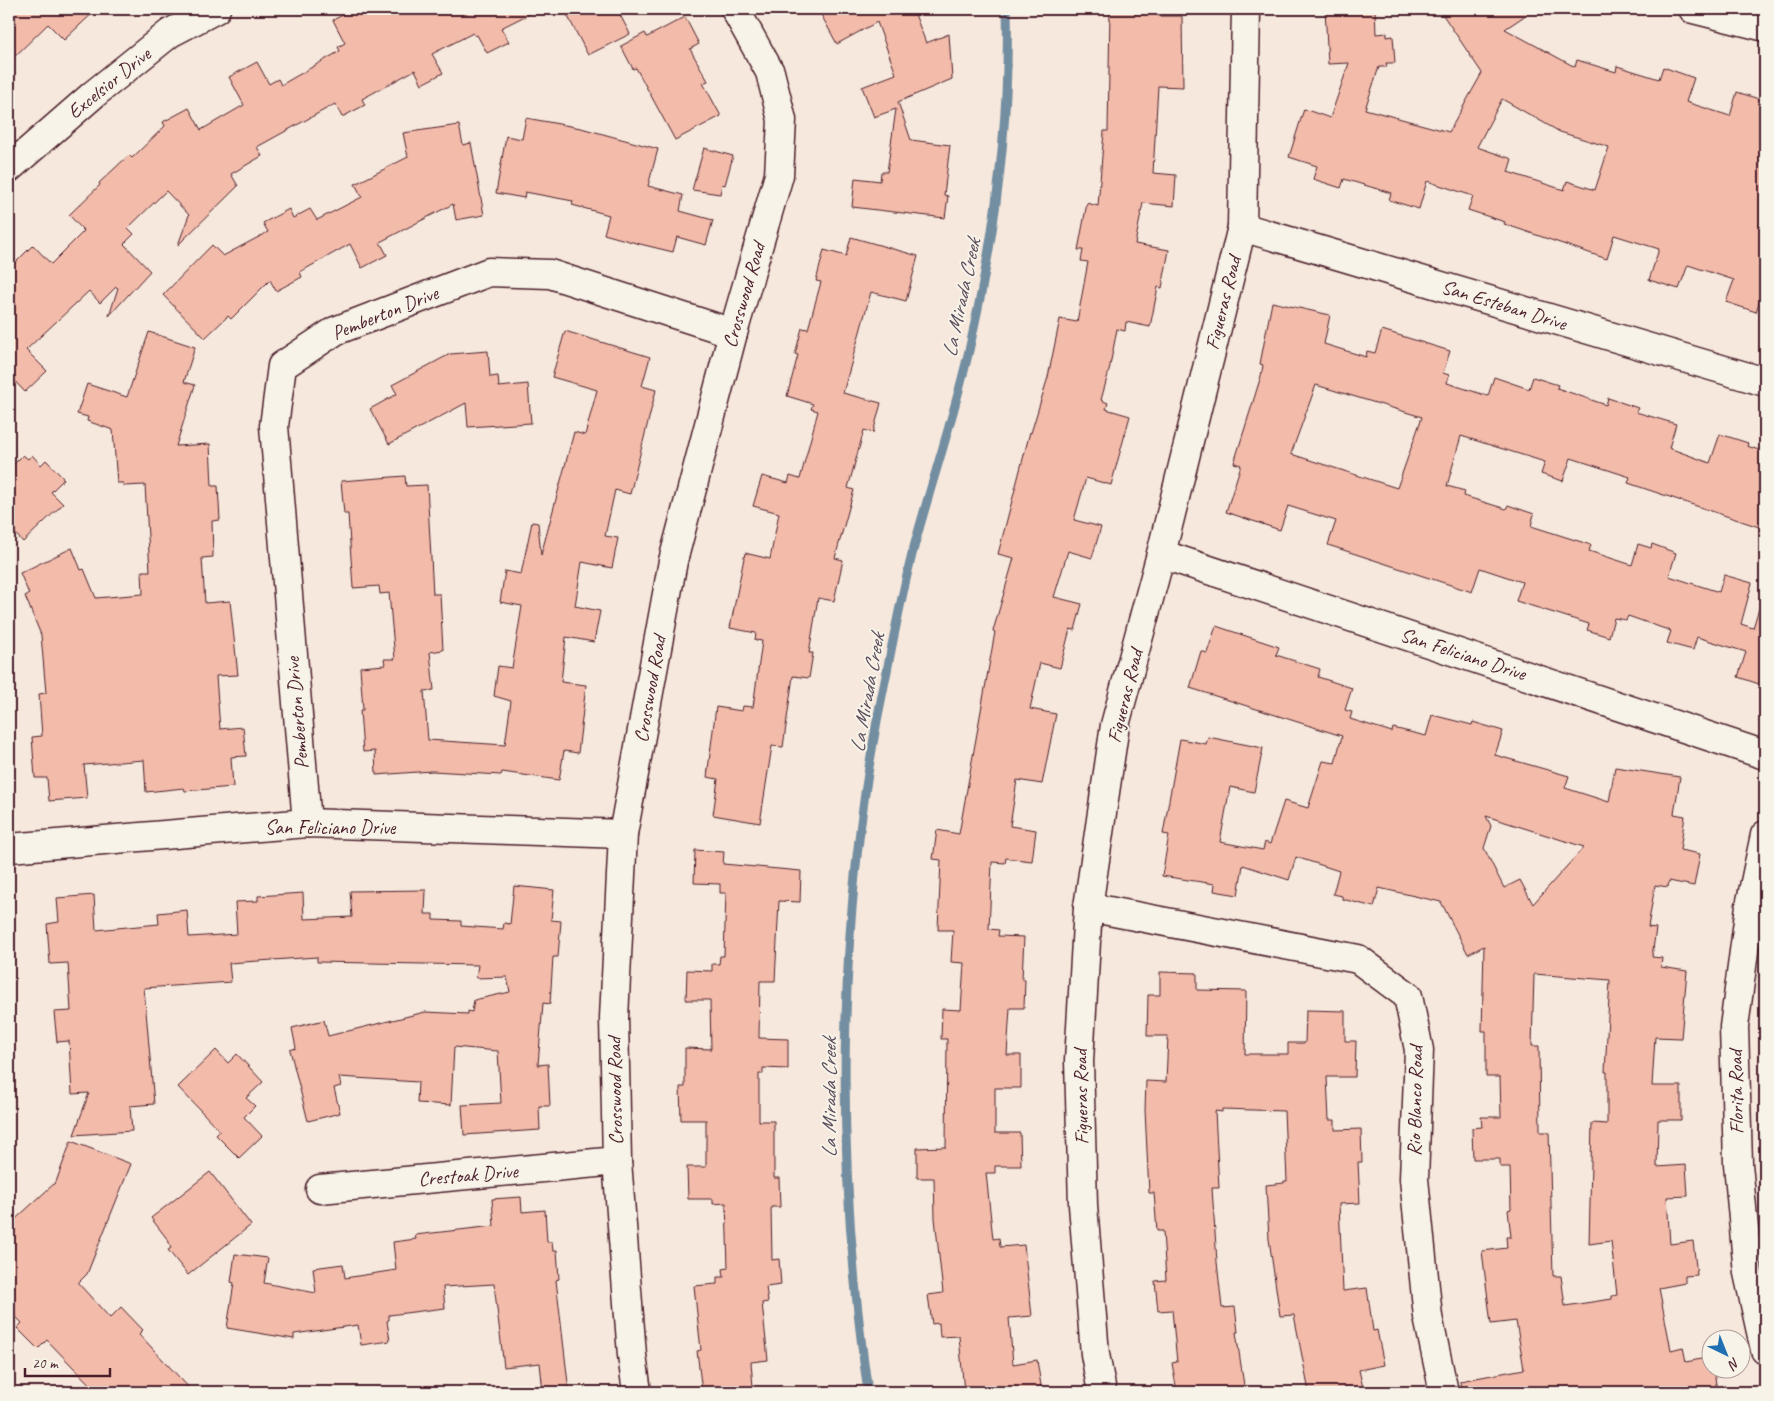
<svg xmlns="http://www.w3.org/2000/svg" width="1774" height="1401" viewBox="0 0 1774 1401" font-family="Caveat,sans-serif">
  <rect width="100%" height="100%" fill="#f6e8dc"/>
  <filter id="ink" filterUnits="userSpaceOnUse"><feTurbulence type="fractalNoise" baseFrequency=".02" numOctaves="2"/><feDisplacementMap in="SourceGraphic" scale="10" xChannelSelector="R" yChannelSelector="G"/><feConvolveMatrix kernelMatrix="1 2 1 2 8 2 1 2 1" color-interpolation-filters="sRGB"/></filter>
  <g filter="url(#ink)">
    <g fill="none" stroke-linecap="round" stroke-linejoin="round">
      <!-- stream -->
      <path stroke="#738ea1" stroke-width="9" d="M868,1392c-34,-238 -32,-485 19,-721 8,-41 16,-83 27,-124 19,-70 43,-139 58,-210 24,-108 38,-218 35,-328"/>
    </g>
    <!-- building -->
    <g fill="#f3bbaa" stroke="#4a1f2b" fill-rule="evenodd">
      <polygon points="9,9 97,9 64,40 48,24 9,62"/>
      <polygon points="354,9 539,9 501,28 509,42 487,53 477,35 475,36 473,33 432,54 443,73 422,84 415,70 362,99 365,105 342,117 335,104 257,147 262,156 231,174 238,186 178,245 189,215 166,191 128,228 134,234 124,244 150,271 109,316 118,288 116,287 100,303 89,291 26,350 47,371 25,392 9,375 9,269 33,245 51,264 84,231 69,215 100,185 99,183 129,155 132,158 165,126 163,122 189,108 201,130 244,105 229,77 257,62 269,84 278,79 281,85 340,51 338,47 345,43 333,20"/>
      <polygon points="564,9 617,9 630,34 588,55"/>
      <polygon points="818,9 913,9 926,43 949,34 952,79 898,102 911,140 950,145 944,195 948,196 945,218 852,207 855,178 880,181 881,172 887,172 896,109 874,117 862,87 896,74 877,22 837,44"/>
      <polygon points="1110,9 1152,9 1159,10 1159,16 1182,16 1183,87 1158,86 1153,173 1176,175 1174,206 1143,203 1135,244 1169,250 1162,288 1158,287 1150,327 1126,322 1125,331 1117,329 1109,371 1101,400 1108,403 1106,409 1130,416 1111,485 1086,478 1074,520 1101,527 1092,558 1068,551 1054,597 1082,604 1075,630 1070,629 1060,668 1040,663 1030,709 1056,714 1042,784 1017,780 1010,826 1036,830 1032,861 1006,858 1005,863 992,862 989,929 999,930 998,936 1024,937 1022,979 1025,980 1024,1008 1010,1008 1007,1055 1021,1055 1021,1088 995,1088 995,1133 1020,1133 1021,1166 995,1166 995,1173 986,1173 993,1239 999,1238 1000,1247 1024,1245 1032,1316 1009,1318 1013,1364 1037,1360 1042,1392 964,1392 959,1336 940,1337 939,1323 932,1324 928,1295 943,1293 935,1218 934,1178 917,1178 917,1148 946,1147 947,1039 941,1039 942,1009 961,1010 964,963 951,962 953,930 938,930 941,860 933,859 937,830 959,834 995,632 993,631 1014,558 998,554 1030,432 1031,433 1048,377 1060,319 1077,322 1088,262 1081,261 1083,250 1078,250 1087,203 1098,206 1104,131 1108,131"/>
      <path d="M1325,9h50l1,25 11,-1v4l6,-1 2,27h-9l1,4h-8l-14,42 84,23 33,-59 -43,-64h96l-30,20 70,38 2,-7 39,12 1,-6 42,13 4,-12 31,11 -8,24 44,14 7,-24 28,9v183l-9,28 -30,-10 8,-22 -46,-15 -9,24 -30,-9 10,-31 -45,-14 -7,24 -103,-35 1,-2 -37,-12 5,-14 -46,-15 -8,28 -30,-9 2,-7 -47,-14 -3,9 -28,-9 4,-13 -28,-9 15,-48 26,9 19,-55 -21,1zM1502,99l58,33 49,15 -14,43 -28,-9 -3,9 -56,-18 4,-13 -35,-12z"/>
      <polygon points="685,17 699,44 690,49 708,81 703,83 721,116 675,140 636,68 633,69 621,46 645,33 647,37"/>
      <polygon points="526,118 581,128 658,149 648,186 683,195 680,211 713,220 706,245 677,237 673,252 636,243 604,234 609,215 572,205 573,201 525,192 524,198 496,193 506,136 522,139"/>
      <polygon points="459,125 463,145 471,143 484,215 456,220 453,204 380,242 387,255 362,268 350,244 300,272 302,277 276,291 270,280 231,319 228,316 205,338 163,295 212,245 223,256 268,232 263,223 289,209 293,218 310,209 317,220 362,197 355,184 408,157 403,133"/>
      <polygon points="704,148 733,156 725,185 722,184 720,194 692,190"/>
      <polygon points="851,237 918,256 906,301 871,292 843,393 881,403 873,433 864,430 848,488 854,490 835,558 843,560 834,601 818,598 809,653 813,653 809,678 793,676 783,747 772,746 760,823 713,815 718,779 707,777 716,707 742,711 743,706 753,707 762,641 755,640 756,633 730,628 745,553 770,559 779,513 753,506 762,476 788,483 790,476 800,479 818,411 811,409 813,404 787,396 798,355 795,354 802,328 808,329 821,282 816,281 824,250 846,256"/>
      <path d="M1272,302l58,13 -6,29 42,13 1,-6 8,2 7,-23 68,21 -7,22 6,2 -2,8 41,13 6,-19 35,12 4,-12 25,8 -1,3 49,17 2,-7 30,10 -2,4 40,12 -7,24 41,15 10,-29 28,9 -1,3 18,6v77l-137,-46 2,-6 -59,-19 -8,23 -22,-7 4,-12 -84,-26 -14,50 18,5 -1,5 42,13 2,-4 26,9 -3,12 60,19 -2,6 43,14 6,-21 13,4 1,-4 24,9 -7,23 50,16 5,-17 28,8 -11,41 12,4 7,-23 5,1v80l-27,-9 8,-25 -49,-15 -4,13 -26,-7 4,-12 -43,-15 -2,4 -12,-2 -5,19 -22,-7 2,-6 -73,-23 6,-19 -42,-14 -8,24 -144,-47 8,-24 -48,-15 -8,24 -54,-18 15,-47 -7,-2 27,-87 2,-11 -3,-1zM1316,385l106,32 -25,71 -106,-34z"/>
      <polygon points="565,331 650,357 642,386 656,390 630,494 615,490 605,536 618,538 612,568 582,562 575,606 600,611 594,642 566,637 561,682 586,685 578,753 564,751 559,780 502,772 501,775 432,771 376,775 375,751 363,752 360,710 363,710 360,667 385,665 384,659 395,659 389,593 380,594 379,586 353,588 348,514 344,514 341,481 405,476 406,486 427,485 433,594 440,594 443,650 430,652 434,690 424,691 428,740 505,745 511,701 494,696 498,666 512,668 522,606 500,602 505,571 521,574 532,522 538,523 541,555 574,432 585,435 597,390 552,377"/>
      <polygon points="149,332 195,347 184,382 195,385 176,446 210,444 212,486 218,486 220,520 212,521 213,557 202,558 205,603 230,601 238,675 216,676 220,729 243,727 246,756 231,757 233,787 185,791 184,788 146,792 144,760 84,765 87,798 49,801 47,778 35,778 32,737 42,736 39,694 46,693 41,635 25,596 29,594 20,573 72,548 81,570 84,569 96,598 143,594 142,571 150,571 145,485 124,486 123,483 117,483 113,430 87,421 88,417 77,414 87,384 127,397"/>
      <polygon points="488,351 490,377 498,376 499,387 528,384 531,423 468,427 466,403 389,444 370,409 397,394 392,385 450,354"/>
      <polygon points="23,455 28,459 32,455 41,465 46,460 64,479 51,492 63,504 23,542 9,527 9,469"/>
      <path d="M1216,626l63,21 -3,8 44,14 -2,8 34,11 -7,22 7,2 -2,7 42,13 1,-4 33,8 6,-21 40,10 1,-3 30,9 -8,24 74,21 -4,12 44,14 6,-35 65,10 -6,37 11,2 -5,34 20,4 -6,32 -25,-5 -1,6 -13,-2 -7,42 8,1 -4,29 10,1 -1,9 26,4 -6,67 -26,-1 -3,49h29v34h-23l-1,47 29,-2 2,31 -21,1 3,47 23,-3 4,34 -12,1v7l-26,5 12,62 12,-3 3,15 25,-5 6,32 -18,3h-238l-1,-11 64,-12 -8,-48 -25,3 -9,-73 25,-3 -1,-11h5l-3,-27 3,-1 -1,-42h-10v-8h-27l-1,-31 10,-1 -1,-10h20l-1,-40h-14v-46h-4l2,-85 -16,8 -27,-52 -62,-14 -5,19 -32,-8v-3l-9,-2 6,-23 -43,-14 -7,23 -46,-15 -5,30 -24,-4 1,-7 -53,-8 7,-41 -6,-1 17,-95 26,5 2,-7 55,11 -9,44 -24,-5 -10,55 43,8 2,-8 5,2 14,-43 24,7 15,-47 12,2 7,-27 -152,-48 11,-37 6,2zM1486,816l98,31 -51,57 -13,-24 -16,8 -20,-40 7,-22zM1534,974l76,6 -5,92h2v52l-15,-1 -3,121 22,-3 6,54 -5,1v3l-47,7 -4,-30h-8l-4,-144h-9l-1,-86h-7z"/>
      <polygon points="695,850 724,852 723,864 801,871 800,902 779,901 775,981 760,981 759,1038 788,1039 788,1069 763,1068 763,1074 759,1074 759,1121 774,1121 774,1178 779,1178 780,1207 771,1207 772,1260 779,1259 781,1285 766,1287 768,1302 762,1303 768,1360 751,1362 753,1387 702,1392 697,1351 701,1350 694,1286 717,1284 717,1277 724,1277 723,1269 728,1268 726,1203 713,1204 713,1199 688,1199 687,1167 706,1167 706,1120 681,1120 680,1087 685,1087 685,1048 711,1049 710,1000 686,1000 687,970 712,971 712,964 719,964 720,956 724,956 726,893 720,893 720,884 694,883"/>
      <polygon points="514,886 554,890 551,920 561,921 558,957 553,957 550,1004 543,1003 538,1065 548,1064 550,1106 539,1106 540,1130 464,1135 462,1105 501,1103 498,1051 454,1047 451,1105 417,1103 418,1082 339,1077 341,1086 334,1088 340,1113 308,1121 290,1050 296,1048 292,1028 324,1020 328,1036 425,1012 468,1014 468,1011 472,1012 474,1000 510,992 507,977 476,978 478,965 317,962 317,957 229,963 231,982 144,988 154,1104 130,1106 132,1131 74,1135 89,1093 72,1094 69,1041 57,1042 54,1012 71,1011 68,963 50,964 47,924 59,922 57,898 94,895 96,930 159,924 158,913 187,910 189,937 237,934 235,902 258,901 258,896 303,893 304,919 352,917 350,891 426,890 425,914 433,914 433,920 461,921 461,926 503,929 504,923 510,924"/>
      <polygon points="1160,972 1197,973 1197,990 1246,991 1245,1054 1288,1054 1288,1043 1305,1043 1306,1010 1345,1011 1345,1041 1356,1041 1355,1077 1327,1077 1329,1120 1335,1120 1335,1130 1361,1129 1362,1162 1358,1162 1360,1203 1339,1204 1343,1291 1367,1288 1373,1331 1377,1330 1384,1365 1359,1370 1364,1392 1309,1392 1294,1315 1280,1316 1269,1239 1266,1185 1284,1183 1284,1181 1287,1181 1284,1111 1222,1109 1222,1112 1215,1111 1219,1188 1212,1188 1217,1262 1222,1308 1235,1307 1238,1332 1236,1332 1245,1392 1177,1392 1172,1363 1177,1362 1172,1310 1158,1311 1155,1281 1166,1280 1163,1231 1157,1231 1154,1193 1149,1193 1145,1110 1146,1081 1166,1082 1168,1036 1147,1036 1148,995 1160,995"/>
      <polygon points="216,1050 228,1063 237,1054 263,1082 246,1098 255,1106 244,1117 262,1136 239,1158 216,1135 220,1131 178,1087"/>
      <polygon points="71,1141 131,1164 87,1274 78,1283 110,1318 121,1307 143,1330 139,1334 193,1392 97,1392 47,1340 38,1349 17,1328 22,1323 9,1310 9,1225 56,1182"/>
      <polygon points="210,1172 251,1225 188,1275 168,1250 171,1248 168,1240 151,1218"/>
      <polygon points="521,1197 522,1212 545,1210 547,1242 552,1242 553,1251 557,1250 559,1279 556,1280 569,1392 543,1392 540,1363 504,1367 494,1284 443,1287 445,1308 389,1315 389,1320 387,1321 390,1341 361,1345 358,1325 294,1334 294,1339 227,1328 234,1283 231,1282 235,1254 268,1258 264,1283 316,1293 313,1268 343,1264 345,1278 396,1270 393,1242 416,1239 415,1235 494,1226 492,1199"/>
    </g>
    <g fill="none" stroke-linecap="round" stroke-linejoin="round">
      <!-- minor casing -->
      <g stroke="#4a1f2b" stroke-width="31">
        <g id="minor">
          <polyline points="1693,9 1765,27"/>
          <polyline points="9,168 94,94 170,33 216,9"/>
          <polyline points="1242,227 1765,382"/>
          <polyline points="1161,554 1765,755"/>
          <polyline points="307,823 274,426 282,366 335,331 489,272 550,274 733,333"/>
          <polyline points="1765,835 1750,906 1734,1027 1738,1164 1748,1273 1765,1350"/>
          <polyline points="9,848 307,823 623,834"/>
          <polyline points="1088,907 1358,959 1408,996 1419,1050 1414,1179 1428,1317 1444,1392"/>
          <polyline points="320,1189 617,1161"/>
          <polyline points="637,1392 632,1355 617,1161 614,1018 623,834 673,561 733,333 779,175 782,120 770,72 735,9"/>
          <polyline points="1102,1392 1095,1354 1083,1205 1079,1061 1088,907 1115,725 1161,554 1242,227 1246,9"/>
        </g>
      </g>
      <!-- minor -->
      <use href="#minor" stroke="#f7f3e8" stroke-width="28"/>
    </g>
  </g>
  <g text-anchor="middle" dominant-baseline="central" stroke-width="4" stroke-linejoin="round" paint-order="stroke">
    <!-- street labels -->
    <g font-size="20" fill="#4a1f2b" stroke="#f7f3e8">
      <text transform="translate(109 83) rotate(-39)">Excelsior Drive</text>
      <text transform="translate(744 295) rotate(-74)">Crosswood Road</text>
      <text transform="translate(1223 303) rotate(-76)">Figueras Road</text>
      <text transform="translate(1504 305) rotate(17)">San Esteban Drive</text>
      <text transform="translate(385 313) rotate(-22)">Pemberton Drive</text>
      <text transform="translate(1463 654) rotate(18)">San Feliciano Drive</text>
      <text transform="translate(650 689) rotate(-80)">Crosswood Road</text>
      <text transform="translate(1125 696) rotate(-76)">Figueras Road</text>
      <text transform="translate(297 713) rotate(-95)">Pemberton Drive</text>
      <text x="330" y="827">San Feliciano Drive</text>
      <text transform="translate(615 1091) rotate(-91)">Crosswood Road</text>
      <text transform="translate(1736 1092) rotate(-91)">Florita Road</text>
      <text transform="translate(1081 1097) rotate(-91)">Figueras Road</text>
      <text transform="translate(1415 1101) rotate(-89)">Rio Blanco Road</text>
      <text transform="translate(468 1175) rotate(-5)">Crestoak Drive</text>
    </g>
    <!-- water labels -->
    <g font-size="21" font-style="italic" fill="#5b4d5c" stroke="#f7f3e8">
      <text transform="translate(961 298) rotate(-78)">La Mirada Creek</text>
      <text transform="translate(867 693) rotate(-80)">La Mirada Creek</text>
      <text transform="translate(829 1098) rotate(-90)">La Mirada Creek</text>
    </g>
  </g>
  <!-- margin -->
  <rect width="1774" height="1401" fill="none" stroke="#f7f3e8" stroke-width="30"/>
  <rect x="15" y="15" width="1744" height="1371" fill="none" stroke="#4a1f2b" stroke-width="2" filter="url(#ink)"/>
  <!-- north arrow -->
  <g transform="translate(1726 1354) rotate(137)"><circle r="24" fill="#f7f3e8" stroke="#b29e9c"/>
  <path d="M0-4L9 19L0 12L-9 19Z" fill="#1f6fb2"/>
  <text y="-8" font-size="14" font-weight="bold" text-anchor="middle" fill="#4a1f2b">N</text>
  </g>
  <!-- scale -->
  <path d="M25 1368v8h85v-8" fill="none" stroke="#4a1f2b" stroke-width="2.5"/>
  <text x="32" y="1368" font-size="15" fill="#4a1f2b" stroke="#f7f3e8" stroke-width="4" paint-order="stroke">20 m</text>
</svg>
